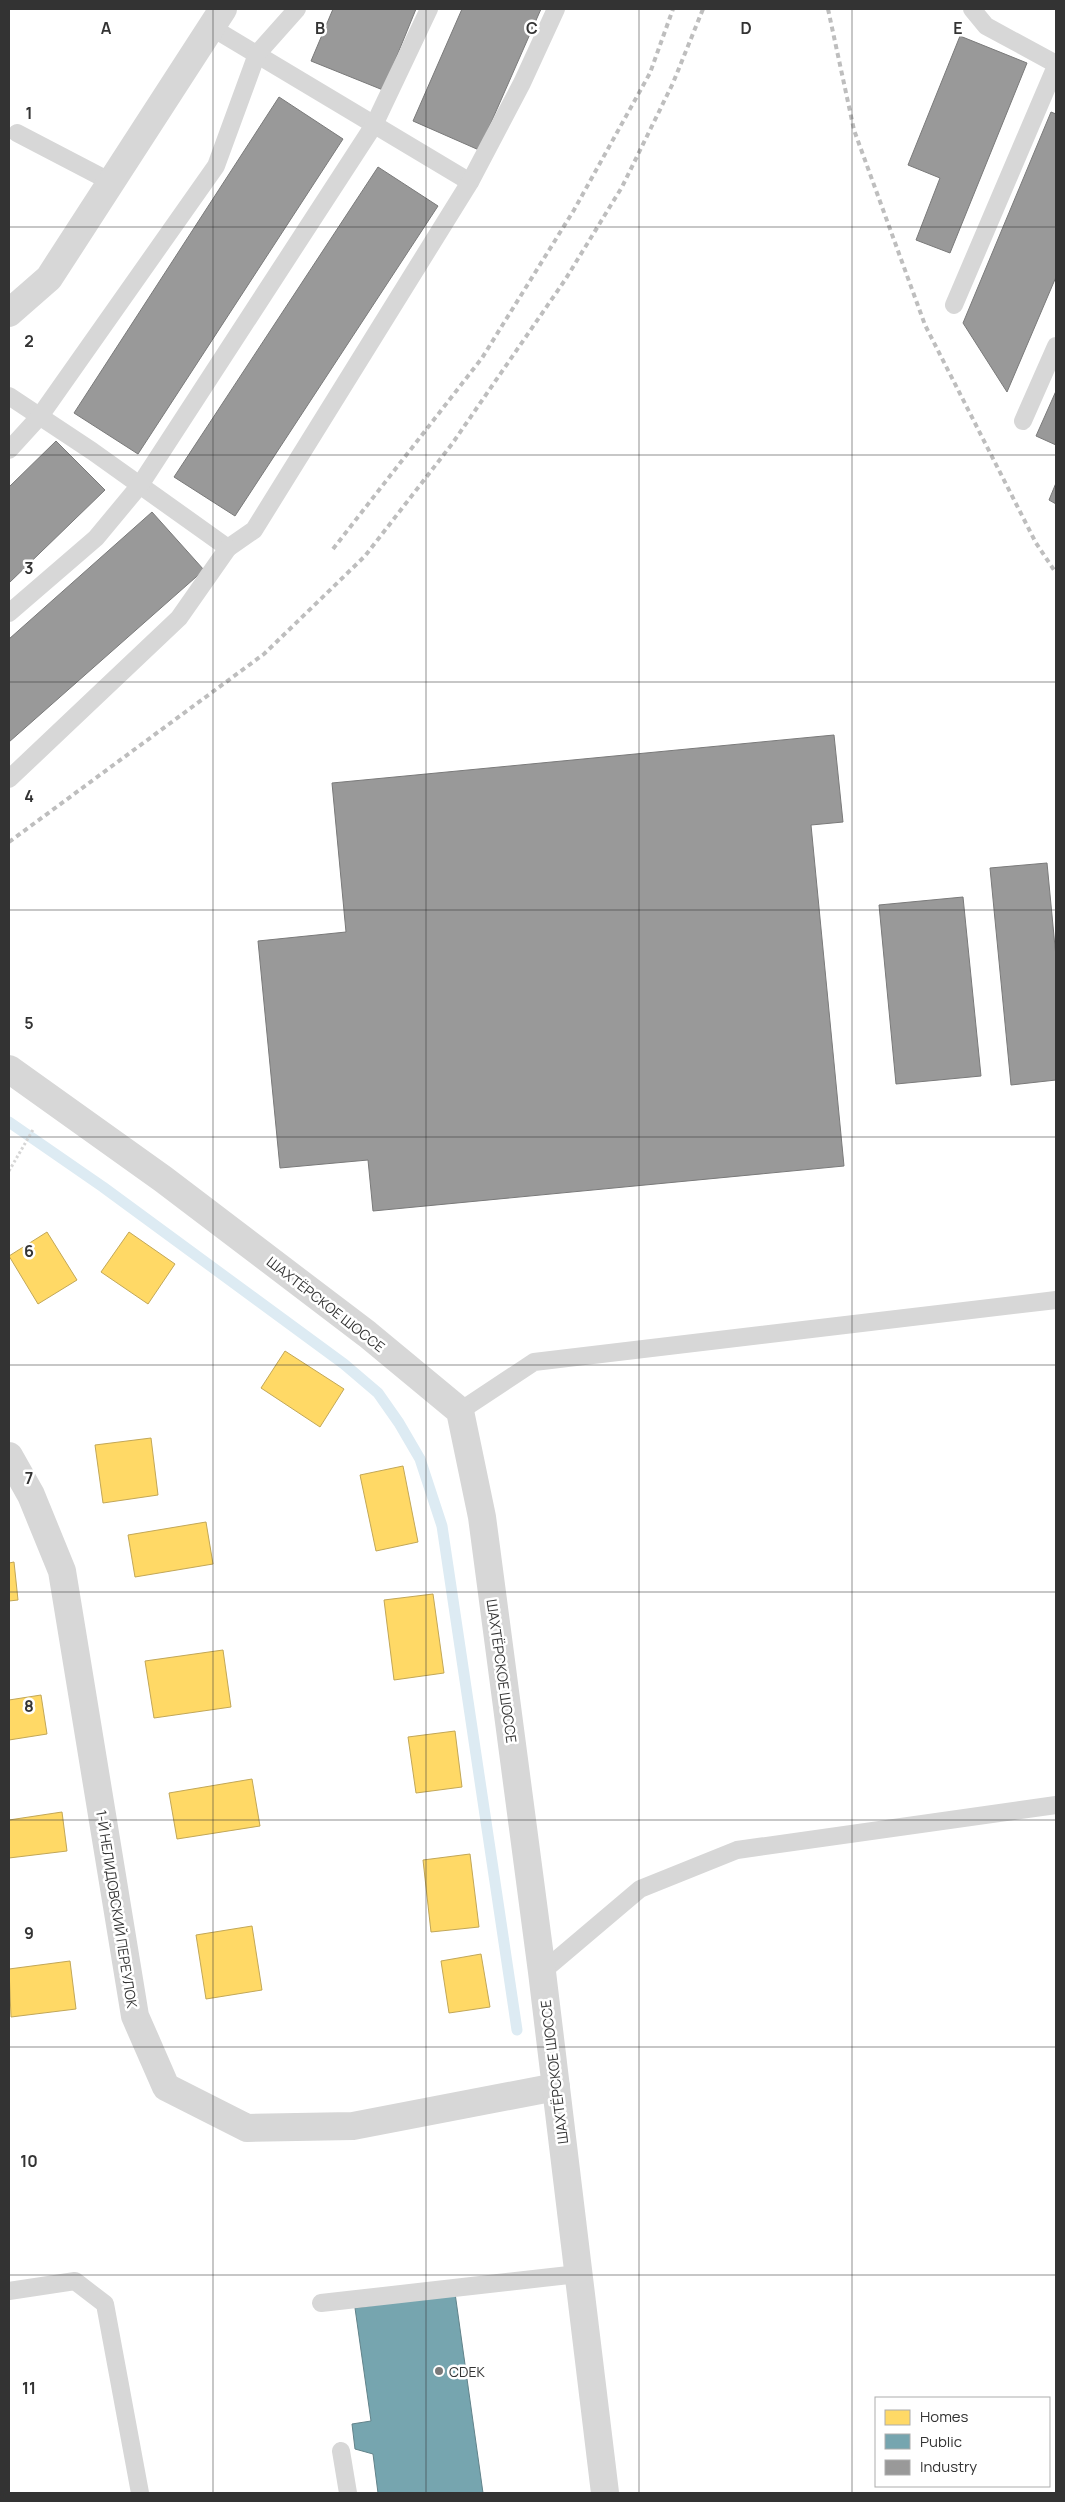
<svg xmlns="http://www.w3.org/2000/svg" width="1065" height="2502" viewBox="0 0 1065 2502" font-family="Manrope,sans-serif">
  <rect width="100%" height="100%" fill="#fff"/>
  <!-- homes -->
  <g fill="#ffd966" stroke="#c2a757">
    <polygon points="47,1232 77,1280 38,1304 9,1256"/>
    <polygon points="129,1232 175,1264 148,1304 101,1272"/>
    <polygon points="285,1351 344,1389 320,1427 261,1388"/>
    <polygon points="151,1438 158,1495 103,1503 95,1445"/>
    <polygon points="403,1466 418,1542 376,1551 360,1475"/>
    <polygon points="206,1522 213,1564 135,1577 128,1535"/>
    <polygon points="14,1562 18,1600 9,1601 9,1563"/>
    <polygon points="433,1594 444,1673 394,1680 384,1600"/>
    <polygon points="223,1650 231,1707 154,1718 145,1661"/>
    <polygon points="41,1695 47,1734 9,1740 9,1700"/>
    <polygon points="455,1731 462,1787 416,1793 408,1737"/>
    <polygon points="252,1779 260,1826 177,1839 169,1793"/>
    <polygon points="62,1812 67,1851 9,1858 9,1820"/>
    <polygon points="470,1854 479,1927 431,1932 423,1860"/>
    <polygon points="252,1926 262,1990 206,1999 196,1935"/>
    <polygon points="481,1954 490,2007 449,2013 441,1961"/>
    <polygon points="70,1961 76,2009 11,2017 9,1969"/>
  </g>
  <!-- public -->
  <polygon fill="#76a5af" stroke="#62838a" points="455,2293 483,2493 378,2493 373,2454 355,2449 352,2424 371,2421 355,2308"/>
  <!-- industry -->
  <g fill="#999" stroke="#7a7a7a">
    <polygon points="333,9 416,9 383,90 311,61"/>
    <polygon points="462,9 541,9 479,150 413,121"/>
    <polygon points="960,36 1027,63 950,253 916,240 940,178 908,165"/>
    <polygon points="279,97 343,139 138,454 74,413"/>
    <polygon points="1051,112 1056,114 1056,277 1007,392 963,323"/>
    <polygon points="378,167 438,206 235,516 174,477"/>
    <polygon points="1056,391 1056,445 1036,436"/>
    <polygon points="56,441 105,490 9,583 9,487"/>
    <polygon points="1056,483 1056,504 1049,500"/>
    <polygon points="152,512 204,570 9,742 9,639"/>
    <polygon points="834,735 843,822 811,825 844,1166 373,1211 368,1160 280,1168 258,941 346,932 332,783"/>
    <polygon points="1047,863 1056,957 1056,1080 1011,1085 990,868"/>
    <polygon points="963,897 981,1076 896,1084 879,905"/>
  </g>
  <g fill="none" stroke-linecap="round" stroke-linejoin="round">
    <!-- stream -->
    <polyline stroke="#ddebf3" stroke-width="11" points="9,1122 103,1187 344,1364 378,1393 399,1423 420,1459 442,1526 517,2030"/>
    <!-- path -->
    <polyline stroke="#d6d6d6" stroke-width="3" stroke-dasharray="2.5 2.5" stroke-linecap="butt" points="9,1171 34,1128"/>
    <!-- service -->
    <g stroke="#d7d7d7" stroke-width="18">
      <polyline points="972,9 986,26 1056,64"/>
      <polyline points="211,27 470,182"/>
      <polyline points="17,133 111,182"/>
      <polyline points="954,305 1056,66"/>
      <polyline points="9,396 92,451 228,548 254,530 470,182 522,83 556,9"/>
      <polyline points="1023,421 1056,346"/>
      <polyline points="9,450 40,416 216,166 257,54 297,9"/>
      <polyline points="9,613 96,538 140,485 374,125 429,9"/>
      <polyline points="9,779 179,618 228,548"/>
      <polyline points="460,1411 534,1362 1056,1300"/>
      <polyline points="542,1972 640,1889 737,1850 1056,1805"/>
      <polyline points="9,2291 75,2281 105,2304 140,2493"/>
      <polyline points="321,2303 578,2274"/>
      <polyline points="341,2451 348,2493"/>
    </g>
    <!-- minor -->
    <polyline stroke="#d7d7d7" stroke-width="28" points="9,1456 31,1495 62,1571 135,2016 166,2087 247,2128 353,2126 556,2087"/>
    <!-- tertiary -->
    <g stroke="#d7d7d7" stroke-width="28">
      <polyline points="9,313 49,278 223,9"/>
      <polyline points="9,1069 163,1179 367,1334 460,1411 482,1517 542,1972 605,2493"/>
    </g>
    <!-- rail -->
    <g stroke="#bebebe" stroke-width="4" stroke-dasharray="5 4" stroke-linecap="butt">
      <polyline points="828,9 854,130 925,325 1036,543 1056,573"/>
      <polyline points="333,549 482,358 574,210 650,73 673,9"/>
      <polyline points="9,842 264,654 365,556 452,444 565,280 622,187 673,83 703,9"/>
    </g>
  </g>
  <!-- grid -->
  <path fill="none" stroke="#333" stroke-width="1" stroke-opacity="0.55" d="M213,9v2484M426,9v2484M639,9v2484M852,9v2484M9,227h1047M9,455h1047M9,682h1047M9,910h1047M9,1137h1047M9,1365h1047M9,1592h1047M9,1820h1047M9,2047h1047M9,2275h1047"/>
  <!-- markers -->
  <circle fill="#7a7a7a" stroke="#fff" stroke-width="2" cx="439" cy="2371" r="5"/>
  <g text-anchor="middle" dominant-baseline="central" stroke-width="5" stroke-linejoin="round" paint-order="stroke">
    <!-- street labels -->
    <g font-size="14" fill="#333" stroke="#fff">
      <text transform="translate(326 1304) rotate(38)">ШАХТЁРСКОЕ ШОССЕ</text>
      <text transform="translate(502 1671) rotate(82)">ШАХТЁРСКОЕ ШОССЕ</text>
      <text transform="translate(117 1909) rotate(81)">1-Й НЕЛИДОВСКИЙ ПЕРЕУЛОК</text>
      <text transform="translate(554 2072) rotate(-97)">ШАХТЁРСКОЕ ШОССЕ</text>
    </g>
    <!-- poi labels -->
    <g font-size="14" fill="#333" stroke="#fff" text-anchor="start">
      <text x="449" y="2371">CDEK</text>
    </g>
  </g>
  <g font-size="16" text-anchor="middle" font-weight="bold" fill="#333" stroke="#fff" stroke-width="5" stroke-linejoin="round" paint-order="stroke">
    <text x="106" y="34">A</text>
    <text x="320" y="34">B</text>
    <text x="532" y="34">C</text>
    <text x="746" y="34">D</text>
    <text x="958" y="34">E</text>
    <text x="29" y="119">1</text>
    <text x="29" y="347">2</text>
    <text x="29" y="574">3</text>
    <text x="29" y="802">4</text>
    <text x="29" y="1029">5</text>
    <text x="29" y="1257">6</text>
    <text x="29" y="1484">7</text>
    <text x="29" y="1712">8</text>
    <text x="29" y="1939">9</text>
    <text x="29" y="2167">10</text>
    <text x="29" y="2394">11</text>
  </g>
  <!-- border -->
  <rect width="1065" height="2502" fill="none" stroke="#333333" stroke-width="20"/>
  <!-- legend -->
  <rect x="875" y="2397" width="175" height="90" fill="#ffffff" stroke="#adadad"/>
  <rect x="885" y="2410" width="25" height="15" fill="#ffd966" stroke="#adadad"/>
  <text x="920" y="2422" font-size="15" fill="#333333">Homes</text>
  <rect x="885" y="2434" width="25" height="15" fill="#76a5af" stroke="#adadad"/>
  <text x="920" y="2447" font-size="15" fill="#333333">Public</text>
  <rect x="885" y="2460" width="25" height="15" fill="#999999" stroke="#adadad"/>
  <text x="920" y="2472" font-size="15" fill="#333333">Industry</text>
</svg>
